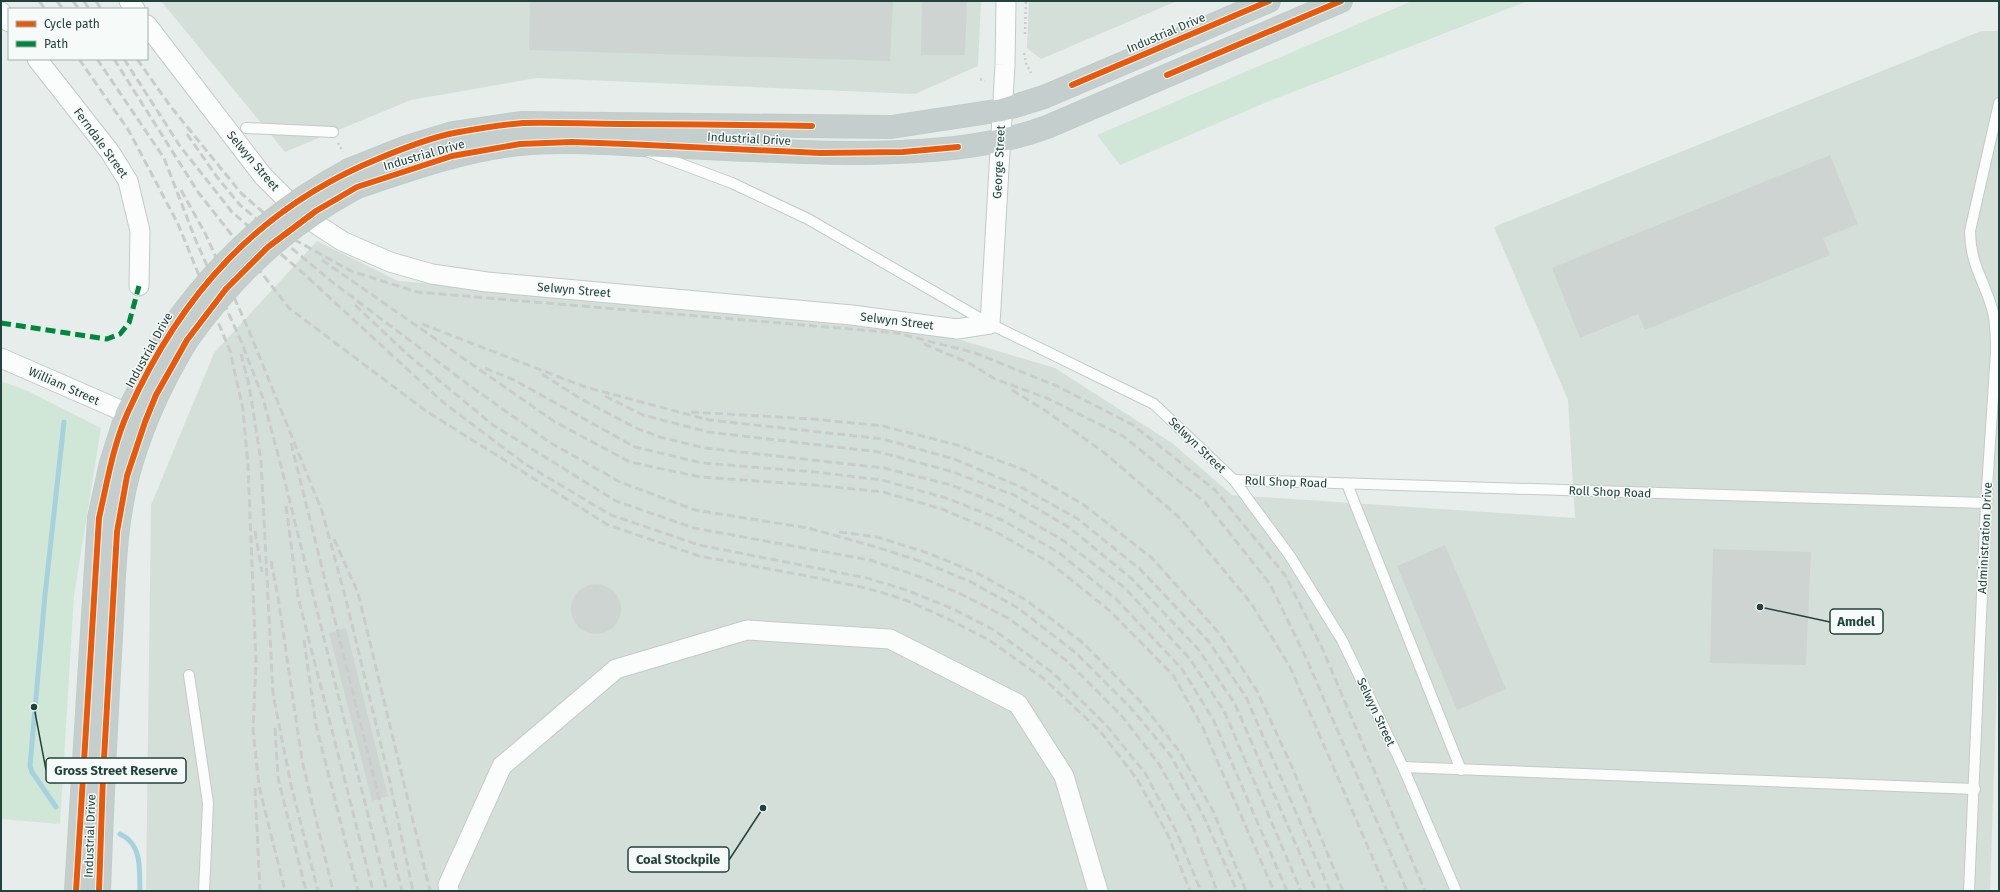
<svg xmlns="http://www.w3.org/2000/svg" width="2000" height="892" viewBox="0 0 2000 892" font-family="'Fira Sans',sans-serif">
  <rect width="100%" height="100%" fill="#e7edea"/>
  <!-- built -->
  <g fill="#d5dfda">
    <polygon points="161,1 981,1 978,66 915,94 537,78 411,100 285,152"/>
    <polygon points="1029,1 1177,1 1041,59 1027,48"/>
    <polygon points="1981,31 1999,31 1999,624 1990,891 146,891 151,505 214,353 317,241 398,281 676,302 920,328 1055,368 1172,443 1232,495 1575,518 1568,400 1494,227"/>
  </g>
  <!-- green -->
  <g fill="#d0e7d8">
    <polygon points="1412,1 1528,1 1267,102 1120,165 1097,135"/>
    <polygon points="1,381 28,391 101,428 74,596 60,824 1,819"/>
  </g>
  <g fill="none" stroke-linecap="round" stroke-linejoin="round">
    <!-- stream -->
    <g stroke="#a5d2dd" stroke-width="5">
      <polyline points="56,807 32,772 30,766 45,595 64,422"/>
      <path d="M120,834c23,11 19,35 20,57"/>
    </g>
  </g>
  <!-- building -->
  <g fill="#ced4d2">
    <polygon points="530,1 893,1 890,61 529,50"/>
    <polygon points="922,1 967,1 965,55 921,55"/>
    <polygon points="1830,155 1858,224 1823,238 1830,255 1645,330 1638,314 1580,338 1552,268"/>
    <polygon points="1445,545 1506,689 1457,710 1397,566"/>
    <polygon points="1713,549 1811,552 1806,665 1710,663"/>
    <circle cx="596" cy="609" r="25"/>
    <polygon points="346,628 388,796 372,801 329,633"/>
  </g>
  <g fill="none" stroke-linecap="round" stroke-linejoin="round">
    <!-- service casing -->
    <g stroke="#c4cac8" stroke-width="12">
      <g id="service">
        <polyline points="246,128 333,132"/>
        <polyline points="649,152 732,183 808,219 990,324 1154,404 1234,480 1290,556 1342,640 1403,767 1456,891"/>
        <polyline points="1234,480 1986,503"/>
        <polyline points="1347,484 1461,770"/>
        <polyline points="189,675 208,803 204,891"/>
        <polyline points="1403,767 1975,789"/>
        <path d="M1969,891l17,-388 10,-151c0,-14 0,-27 -3,-40 -8,-31 -23,-47 -23,-81l29,-128"/>
      </g>
    </g>
    <!-- minor casing -->
    <g stroke="#c4cac8" stroke-width="21">
      <g id="minor">
        <polyline points="129,1 135,9"/>
        <polyline points="1,12 9,22"/>
        <polyline points="147,25 263,176 301,214 342,241 390,262 432,274 487,282 852,315 957,329 990,324 1005,65 1006,1"/>
        <polyline points="37,59 110,152 128,181 140,231 139,286"/>
        <polyline points="1,358 127,413"/>
        <polyline points="449,891 448,885 502,766 616,669 747,630 890,639 1018,704 1064,776 1098,891"/>
      </g>
    </g>
    <!-- trunk casing -->
    <g stroke="#c2ccc9" stroke-width="24">
      <g id="trunk">
        <polyline points="349,170 407,147 453,133 521,123 891,127 1002,110 1044,97 1269,1"/>
        <path d="M357,187c54,-18 107,-37 163,-43 40,-4 82,-1 122,1 73,3 145,8 218,8 62,-1 128,-4 187,-26l294,-126"/>
        <polyline points="76,891 99,518 111,463 127,413 172,328"/>
        <path d="M99,891c3,-85 7,-169 12,-254 3,-54 3,-109 17,-162 13,-49 33,-92 59,-135"/>
      </g>
    </g>
    <!-- path -->
    <g stroke="#c6cecd" stroke-width="2.5" stroke-dasharray="2 3" stroke-linecap="butt">
      <polyline points="1025,34 1026,1"/>
      <polyline points="1024,53 1026,63 1031,73"/>
      <polyline points="980,79 985,81"/>
      <polyline points="338,143 343,152"/>
    </g>
    <!-- service -->
    <use href="#service" stroke="#fbfcfc" stroke-width="10"/>
    <!-- minor -->
    <use href="#minor" stroke="#fbfcfc" stroke-width="19"/>
    <!-- trunk -->
    <use href="#trunk" stroke="#c4cecc" stroke-width="22"/>
    <!-- rail -->
    <g stroke="#c8cdcb" stroke-width="3" stroke-dasharray="8 4" stroke-linecap="butt">
      <polyline points="39,1 45,9"/>
      <polyline points="57,1 63,9"/>
      <polyline points="73,1 79,9"/>
      <polyline points="84,1 89,9"/>
      <polyline points="96,1 101,9"/>
      <polyline points="79,59 129,131 178,224 230,351 243,409 248,466 256,663 253,730 259,786 285,891"/>
      <polyline points="97,59 164,158 196,241 241,341 263,398 281,466 387,891"/>
      <polyline points="114,59 198,192 289,308 426,411 608,525 699,556 807,576 866,588 903,599 944,617 989,640 1044,679 1100,731 1137,779 1168,835 1190,891"/>
      <polyline points="124,59 180,146 232,212 304,274 444,403 525,464 611,515 699,545 867,578 906,590 951,608 994,630 1053,673 1107,726 1145,773 1176,831 1201,891"/>
      <polyline points="137,59 171,107 241,193 295,240 351,271 417,292 897,333 975,353 1057,386 1133,425 1215,490 1285,575 1323,650 1425,891"/>
      <polyline points="187,134 217,177 240,205 331,281 469,385 549,442 620,482 695,510 808,528 873,546 923,562 971,582 1018,608 1076,653 1130,707 1171,756 1203,815 1237,891"/>
      <polyline points="181,190 205,233 247,326 322,511 345,596 389,778 413,891"/>
      <polyline points="322,260 555,422 630,462 700,477 815,485 883,492 942,509 996,532 1049,562 1110,611 1173,675 1203,728 1274,891"/>
      <polyline points="355,305 407,354 493,425 616,501 694,528 870,560 915,575 961,594 1008,618 1067,661 1121,715 1159,764 1191,821 1217,891"/>
      <polyline points="422,324 585,387 709,420 883,439 954,459 1019,486 1078,519 1141,570 1209,642 1246,697 1330,891"/>
      <polyline points="924,344 969,363 995,379 1049,399 1123,436 1205,502 1270,584 1307,660 1407,891"/>
      <polyline points="241,354 249,385 261,461 273,694 291,785 318,891"/>
      <polyline points="485,368 514,380 635,447 702,463 815,472 882,480 946,498 1002,520 1058,552 1117,600 1182,669 1213,719 1287,891"/>
      <polyline points="542,374 581,399 638,429 660,437 705,448 884,468 951,485 1006,507 1064,541 1125,588 1190,659 1224,711 1301,891"/>
      <polyline points="1012,390 1046,411 1106,454 1181,519 1251,603 1290,667 1387,891"/>
      <polyline points="605,396 643,415 708,432 879,452 950,471 1014,495 1070,528 1132,579 1199,650 1235,704 1316,891"/>
      <polyline points="691,412 813,419 883,426 957,445 1024,470 1084,505 1152,558 1219,633 1257,691 1292,767 1343,891"/>
      <polyline points="291,443 402,891"/>
      <polyline points="286,506 298,597 373,891"/>
      <polyline points="255,531 262,572"/>
      <polyline points="839,532 877,537 928,553 979,574 1026,600 1083,643 1140,701 1179,751 1213,811 1246,891"/>
      <polyline points="334,539 358,593 430,891"/>
      <polyline points="271,561 278,597 302,760 333,891"/>
      <polyline points="304,640 316,725 358,891"/>
      <polyline points="275,728 278,778 306,891"/>
      <polyline points="255,788 260,891"/>
    </g>
    <!-- trunk-bridge casing -->
    <g stroke="#c2ccc9" stroke-width="24" stroke-linecap="butt">
      <g id="trunk-bridge">
        <path d="M172,328c48,-68 104,-119 177,-158"/>
        <path d="M187,340c48,-67 98,-114 170,-153"/>
      </g>
    </g>
    <!-- trunk-bridge -->
    <use href="#trunk-bridge" stroke="#c4cecc" stroke-width="22"/>
    <!-- quiet -->
    <polyline stroke="#00873e" stroke-width="5" stroke-dasharray="10 5" stroke-linecap="butt" points="1,323 107,339 120,334 129,323 139,286"/>
    <!-- cycleway casing -->
    <g stroke="#f6fbf9" stroke-width="8">
      <g id="cycleway">
        <polyline points="1167,75 1341,1"/>
        <polyline points="1072,85 1269,1"/>
        <path d="M76,891l23,-373c8,-35 14,-73 29,-106 53,-118 131,-205 252,-254 24,-10 49,-20 74,-25 22,-4 46,-8 69,-10 32,-1 64,1 96,1 65,0 129,1 193,2"/>
        <polyline points="99,891 103,776 117,532 127,476 145,422 156,395 187,340 226,289 268,247 316,211 357,187 452,156 520,144 572,142 626,144 820,153 903,152 958,147"/>
      </g>
    </g>
    <!-- cycleway -->
    <use href="#cycleway" stroke="#e8590c" stroke-width="6"/>
  </g>
  <g text-anchor="middle" dominant-baseline="central" stroke-width="3" stroke-linejoin="round" paint-order="stroke">
    <!-- street labels -->
    <g font-size="12" fill="#22433c" stroke="#f6fbf9">
      <text transform="translate(1166 33) rotate(-23)">Industrial Drive</text>
      <text transform="translate(749 139) rotate(3)">Industrial Drive</text>
      <text transform="translate(101 143) rotate(54)">Ferndale Street</text>
      <text transform="translate(424 155) rotate(-16)">Industrial Drive</text>
      <text transform="translate(253 161) rotate(50)">Selwyn Street</text>
      <text transform="translate(999 162) rotate(-87)">George Street</text>
      <text transform="translate(574 290) rotate(5)">Selwyn Street</text>
      <text transform="translate(897 321) rotate(7)">Selwyn Street</text>
      <text transform="translate(149 350) rotate(-61)">Industrial Drive</text>
      <text transform="translate(64 386) rotate(24)">William Street</text>
      <text transform="translate(1197 445) rotate(44)">Selwyn Street</text>
      <text transform="translate(1286 482) rotate(2)">Roll Shop Road</text>
      <text transform="translate(1610 492) rotate(2)">Roll Shop Road</text>
      <text transform="translate(1985 538) rotate(-87)">Administration Drive</text>
      <text transform="translate(1376 712) rotate(65)">Selwyn Street</text>
      <text transform="translate(90 836) rotate(-88)">Industrial Drive</text>
    </g>
  </g>
  <!-- callouts -->
  <path fill="none" stroke="#22433c" stroke-width="1.5" d="M1760 607L1830 622M34 707L46 770M763 808L729 860"/>
  <g fill="#22433c" stroke="#f6fbf9" stroke-width="1.5">
    <circle cx="1760" cy="607" r="4"/>
    <circle cx="34" cy="707" r="4"/>
    <circle cx="763" cy="808" r="4"/>
  </g>
  <g fill="#f6fbf9" stroke="#22433c" stroke-width="1.5">
    <rect x="1830" y="609" width="53" height="25" rx="4"/>
    <rect x="46" y="758" width="140" height="25" rx="4"/>
    <rect x="628" y="847" width="101" height="25" rx="4"/>
  </g>
  <g font-size="13" text-anchor="middle" font-weight="bold" fill="#22433c">
    <text x="1856" y="626">Amdel</text>
    <text x="116" y="775">Gross Street Reserve</text>
    <text x="678" y="864">Coal Stockpile</text>
  </g>
  <!-- border -->
  <rect width="2000" height="892" fill="none" stroke="#22433c" stroke-width="4"/>
  <!-- legend -->
  <rect x="8" y="8" width="140" height="52" fill="#f6fbf9" stroke="#a1b1ad"/>
  <rect x="16" y="21" width="20" height="6" fill="#e8590c" stroke="#a1b1ad"/>
  <text x="44" y="28" font-size="12" fill="#22433c">Cycle path</text>
  <rect x="16" y="41" width="20" height="6" fill="#00873e" stroke="#a1b1ad"/>
  <text x="44" y="48" font-size="12" fill="#22433c">Path</text>
</svg>
